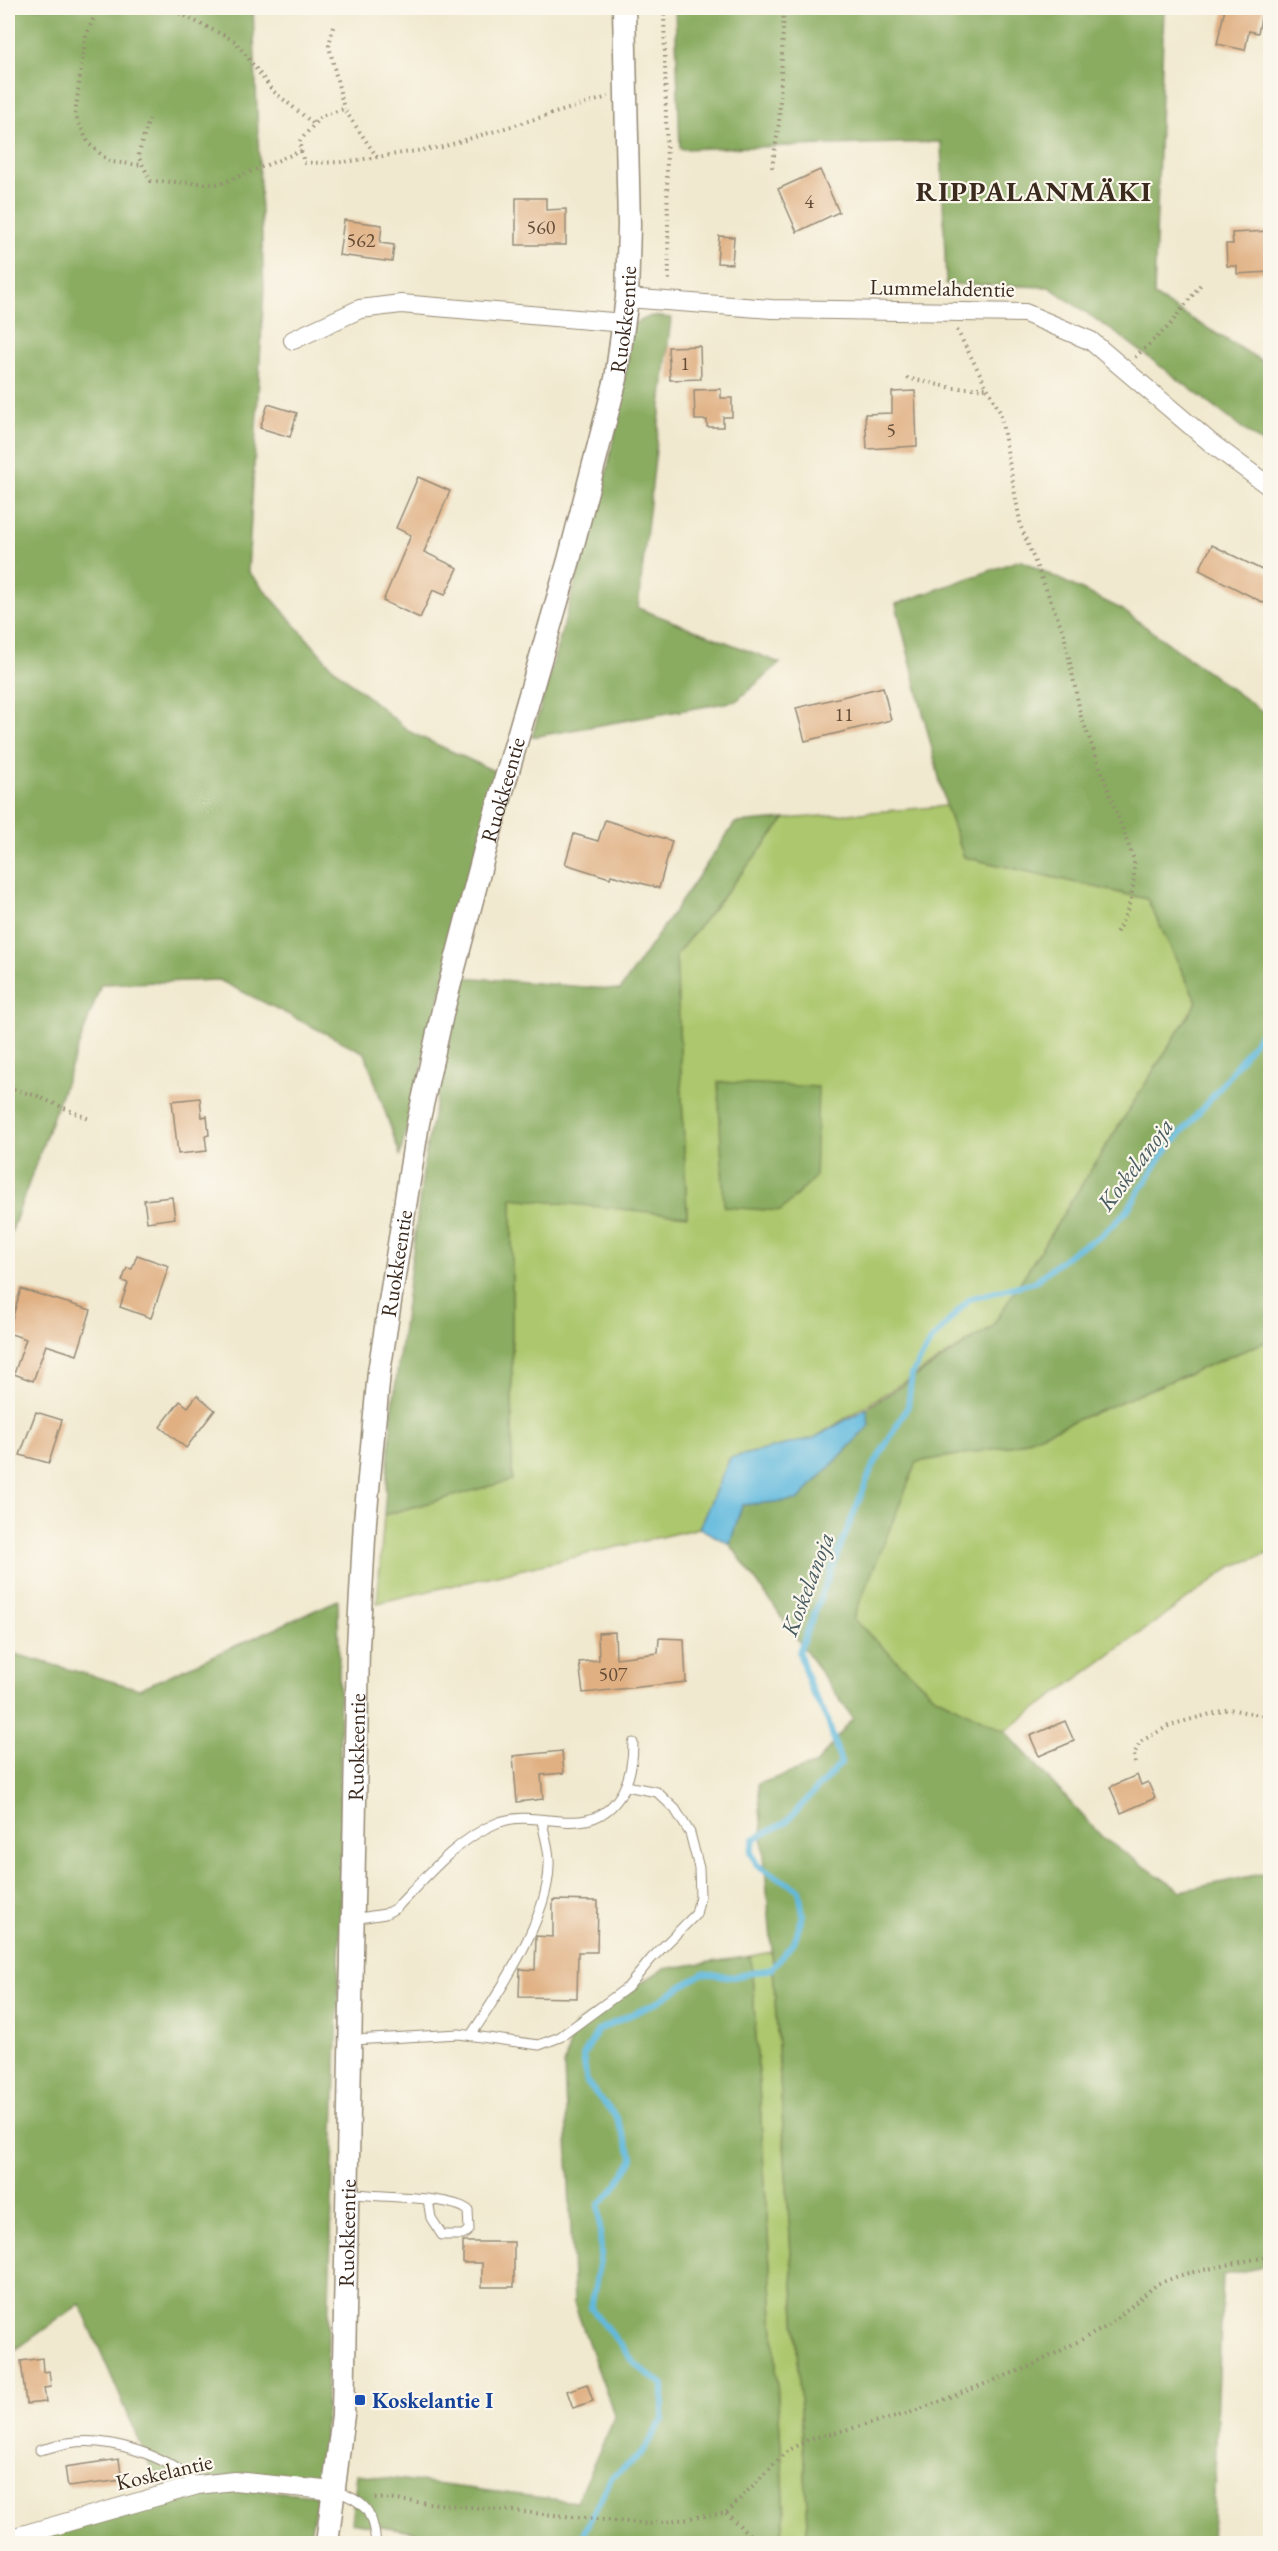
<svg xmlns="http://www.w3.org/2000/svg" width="1278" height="2551" viewBox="0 0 1278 2551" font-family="'EB Garamond',serif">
  <rect width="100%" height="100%" fill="#fbf7ec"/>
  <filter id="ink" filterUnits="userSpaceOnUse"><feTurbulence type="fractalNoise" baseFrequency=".0167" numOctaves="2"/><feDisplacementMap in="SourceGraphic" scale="12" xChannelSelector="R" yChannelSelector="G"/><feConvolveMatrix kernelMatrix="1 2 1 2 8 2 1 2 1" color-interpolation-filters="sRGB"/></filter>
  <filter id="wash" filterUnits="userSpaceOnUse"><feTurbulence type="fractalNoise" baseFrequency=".008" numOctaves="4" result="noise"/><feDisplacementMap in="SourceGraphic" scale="24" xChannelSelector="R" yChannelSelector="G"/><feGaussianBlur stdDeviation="1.35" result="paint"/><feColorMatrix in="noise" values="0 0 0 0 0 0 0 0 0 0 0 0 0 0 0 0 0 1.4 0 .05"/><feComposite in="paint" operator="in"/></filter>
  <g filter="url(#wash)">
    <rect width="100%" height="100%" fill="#f1e9cf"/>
    <!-- green -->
    <g fill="#acc76d" stroke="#747846" stroke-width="1.5">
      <polygon points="946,806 964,857 1147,899 1197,1002 992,1327 814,1438 730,1458 699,1528 377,1603 384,1515 512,1480 512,1198 687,1215 676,955 785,819"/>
      <polygon points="1270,1340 1270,1553 1233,1566 1005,1731 933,1695 853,1619 916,1462 1016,1445"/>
      <polygon points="772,1952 808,2522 805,2543 780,2543 785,2514 751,1956"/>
    </g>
    <!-- forest -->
    <g fill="#89ac60" stroke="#626b3f" stroke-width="1.5">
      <polygon points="8,8 253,8 264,290 248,571 331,666 410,732 496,772 400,1155 365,1053 219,980 101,984 8,1241"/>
      <polygon points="675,8 1164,8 1154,296 1270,366 1270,449 1127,341 1049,287 946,284 941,142 680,149"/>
      <polygon points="651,316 671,318 638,608 780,663 736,701 532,737 608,467 623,386 631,325"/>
      <polygon points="1020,560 1121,609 1270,717 1270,1340 1016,1445 917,1462 853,1619 933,1695 1005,1731 1103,1838 1181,1891 1270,1872 1270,2266 1223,2275 1212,2543 805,2543 808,2522 772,1952 758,1784 816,1764 853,1718 730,1544 742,1505 798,1500 869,1426 867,1408 992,1327 1197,1002 1147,899 964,857 946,806 896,604"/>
      <polygon points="785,819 676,955 687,1216 512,1198 512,1480 384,1515 392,1412 426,1149 463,977 620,990 735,823"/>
      <polygon points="718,1082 818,1087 815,1177 781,1211 724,1207"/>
      <path d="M338,1600l4,269 -18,600 -3,11c-60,-3 -103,-6 -162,6l-79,-182 -72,51v-703l131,37z"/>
      <polygon points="751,1956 785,2514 780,2543 482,2543 351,2522 357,2474 576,2502 615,2417 574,2303 564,2066 574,2026 663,1969"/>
      <polygon points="233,2488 318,2495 308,2543 20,2544 174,2496"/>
    </g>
    <!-- water -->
    <polygon fill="#61b9de" stroke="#4e727e" stroke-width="1.5" points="867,1408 869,1426 798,1500 742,1505 730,1544 699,1528 730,1458 814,1438"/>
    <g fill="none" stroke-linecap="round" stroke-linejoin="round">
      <!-- stream -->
      <polyline stroke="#61b9de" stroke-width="6" points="578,2544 611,2478 641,2454 663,2419 663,2384 637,2366 591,2308 601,2254 599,2205 613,2190 633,2159 617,2118 587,2083 583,2056 598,2030 654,2004 703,1973 733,1977 771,1969 794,1942 803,1915 799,1890 757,1865 751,1852 754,1839 785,1823 841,1763 828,1721 811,1689 799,1652 871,1470 908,1406 912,1374 931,1341 969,1299 1034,1282 1075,1250 1101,1236 1126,1212 1163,1154 1214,1095 1270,1021"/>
    </g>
    <g id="blocks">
      <!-- building -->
      <g fill="#e0b083">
        <polygon points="1225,8 1263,8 1258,33 1249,31 1245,50 1217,44"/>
        <polygon points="820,170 839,212 797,232 778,189"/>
        <polygon points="516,198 546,198 546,210 566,209 566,245 516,245"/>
        <polygon points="344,220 382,225 380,243 394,245 392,262 339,255"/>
        <polygon points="1270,231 1270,272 1237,274 1237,266 1227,266 1226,244 1233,244 1232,233"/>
        <polygon points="719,236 734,237 732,264 717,263"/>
        <polygon points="700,346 701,379 670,380 668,347"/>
        <polygon points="721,389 721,398 732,398 732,417 723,417 723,427 707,427 707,420 695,420 694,390"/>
        <polygon points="915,391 917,446 867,449 865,414 892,413 892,392"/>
        <polygon points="268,404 297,413 290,437 260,428"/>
        <polygon points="418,477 450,491 424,552 458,568 445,595 433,590 420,618 383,601 411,535 396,528"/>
        <polygon points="1212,545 1270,574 1270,606 1199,570"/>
        <polygon points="883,687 891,720 805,741 796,708"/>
        <polygon points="605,820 672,841 659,888 611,875 610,878 565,864 574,834 598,841"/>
        <polygon points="200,1098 202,1117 207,1116 209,1135 205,1136 207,1151 178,1154 172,1101"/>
        <polygon points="172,1197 175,1218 147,1222 144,1200"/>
        <polygon points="137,1255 169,1266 151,1318 120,1307 128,1283 122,1281 127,1268 132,1269"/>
        <polygon points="21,1289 91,1310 77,1355 46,1345 33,1381 14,1374 26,1339 8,1333"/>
        <polygon points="197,1395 215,1410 186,1448 160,1427 180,1401 188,1407"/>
        <polygon points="36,1412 62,1420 49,1463 20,1455"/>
        <polygon points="615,1632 616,1658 658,1653 659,1638 684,1639 686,1682 583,1693 579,1662 599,1660 598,1633"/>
        <polygon points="1065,1721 1074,1741 1039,1756 1030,1736"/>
        <polygon points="562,1751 564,1773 541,1775 543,1799 517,1802 513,1756"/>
        <polygon points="1137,1775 1141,1785 1148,1782 1155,1798 1121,1813 1110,1787"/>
        <polygon points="553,1900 598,1901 597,1952 578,1952 577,1998 519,1997 520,1969 535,1970 536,1936 553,1937"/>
        <polygon points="463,2242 514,2242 514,2287 482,2287 482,2263 463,2263"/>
        <polygon points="42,2358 43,2372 49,2371 51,2387 44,2388 46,2402 26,2404 21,2361"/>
        <polygon points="587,2384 593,2401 573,2408 567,2391"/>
        <polygon points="119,2459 122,2480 68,2487 65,2467"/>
      </g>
    </g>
  </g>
  <g filter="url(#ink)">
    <use href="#blocks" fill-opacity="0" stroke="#968a76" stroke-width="1.5"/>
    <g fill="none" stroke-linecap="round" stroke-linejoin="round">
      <!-- service casing -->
      <g stroke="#968a76" stroke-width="11">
        <g id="service">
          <path d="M353,1919l32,-5 11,-6c29,-30 61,-69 101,-85 42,-17 91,21 123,-27 10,-16 13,-34 13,-53"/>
          <path d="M471,2035c28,-42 78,-118 78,-170 1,-16 -5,-29 -7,-45"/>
          <polyline points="353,2040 459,2034 539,2045 560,2037 628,1987 651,1959 696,1914 700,1896 699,1868 690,1833 675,1809 657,1792 626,1786"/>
          <path d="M349,2193c29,5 98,2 119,17l1,20 -6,5h-21l-11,-17 -3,-18"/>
          <path d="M40,2450c9,-2 19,-5 28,-7 41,-7 100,13 130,42"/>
          <path d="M335,2491c31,10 38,21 41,53"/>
        </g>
      </g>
      <!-- minor casing -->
      <g stroke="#968a76" stroke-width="20">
        <g id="minor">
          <polyline points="627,298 772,309 1025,313 1091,341 1211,443 1270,487"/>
          <polyline points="293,340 360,309 401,304 624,323"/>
          <polyline points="8,2539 198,2485 234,2481 335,2491"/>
        </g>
      </g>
      <!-- tertiary casing -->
      <g stroke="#968a76" stroke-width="25">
        <g id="tertiary">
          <path id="s1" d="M327,2544l16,-129 15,-768 7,-126 14,-149 39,-249 25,-113 42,-160 84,-290 47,-181 11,-81 2,-73 -5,-217"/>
        </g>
      </g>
      <!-- path -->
      <g stroke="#968a76" stroke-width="4" stroke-dasharray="1.5 4.5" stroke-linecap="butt">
        <polyline points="98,8 85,38 75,115 89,144 110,162 142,165"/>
        <polyline points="169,8 235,41 273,91 314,124"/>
        <polyline points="664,8 669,283"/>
        <polyline points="333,27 329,46 344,109"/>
        <polyline points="149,119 138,156 151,181 220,184 301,151"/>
        <polyline points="377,157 344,109 321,116 299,142 304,163 345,162 442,147 608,97"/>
        <polyline points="772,168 779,123 784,8"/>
        <path d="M957,330l43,82 21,115 43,107 17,82 53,144c1,30 -4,51 -20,76"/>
        <polyline points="1135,357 1169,326 1201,284"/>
        <polyline points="907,378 953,388 987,388"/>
        <polyline points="8,1088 37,1096 89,1119"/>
        <polyline points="1135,1763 1134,1754 1140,1742 1170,1725 1229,1709 1270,1717"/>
        <polyline points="375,2498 649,2524 726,2513 788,2450 810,2439 907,2414 1031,2366 1108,2326 1157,2284 1184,2274 1270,2256"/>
        <polyline points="726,2513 756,2541"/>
      </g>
      <!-- service -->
      <use href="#service" stroke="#fff" stroke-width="9"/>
      <!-- minor -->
      <use href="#minor" stroke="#fff" stroke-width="18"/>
      <!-- tertiary -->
      <use href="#tertiary" stroke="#fff" stroke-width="22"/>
    </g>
  </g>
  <!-- markers -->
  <rect fill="#1a4fb4" stroke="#fbf7ec" stroke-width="2" x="354" y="2394" width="12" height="12" rx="3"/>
  <g text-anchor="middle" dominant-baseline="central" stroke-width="4.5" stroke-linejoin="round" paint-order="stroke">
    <!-- number labels -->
    <g font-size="20" fill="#644c37">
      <text x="809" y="201">4</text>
      <text x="541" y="227">560</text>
      <text x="361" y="240">562</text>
      <text x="685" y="363">1</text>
      <text x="891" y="430">5</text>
      <text x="844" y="714">11</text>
      <text x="613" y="1674">507</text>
    </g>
    <!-- street labels -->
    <g font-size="22" fill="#3b2a1e" stroke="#fbf7ec">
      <text transform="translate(942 288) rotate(1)">Lummelahdentie</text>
      <text stroke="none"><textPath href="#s1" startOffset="2256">Ruokkeentie</textPath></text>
      <text stroke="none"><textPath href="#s1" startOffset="1770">Ruokkeentie</textPath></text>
      <text stroke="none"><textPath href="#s1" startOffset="1284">Ruokkeentie</textPath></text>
      <text stroke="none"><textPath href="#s1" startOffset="798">Ruokkeentie</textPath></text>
      <text stroke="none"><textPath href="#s1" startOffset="312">Ruokkeentie</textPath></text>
      <text transform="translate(164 2472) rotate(-13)">Koskelantie</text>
    </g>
    <!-- transit labels -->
    <g font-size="22" font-weight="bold" fill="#164399" stroke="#fbf7ec" text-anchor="start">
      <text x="372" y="2400">Koskelantie I</text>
    </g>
    <!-- water labels -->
    <g font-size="24" font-style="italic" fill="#485c61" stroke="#fbf7ec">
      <text transform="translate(1135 1164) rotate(-53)">Koskelanoja</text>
      <text transform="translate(807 1584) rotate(-69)">Koskelanoja</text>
    </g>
    <!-- district labels -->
    <g font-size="28" font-weight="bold" letter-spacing="1.5" fill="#3b2a1e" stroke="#fbf7ec">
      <text x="1034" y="191">RIPPALANMÄKI</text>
    </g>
  </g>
  <!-- margin -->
  <rect width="1278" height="2551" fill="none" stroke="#fbf7ec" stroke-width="30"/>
</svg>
